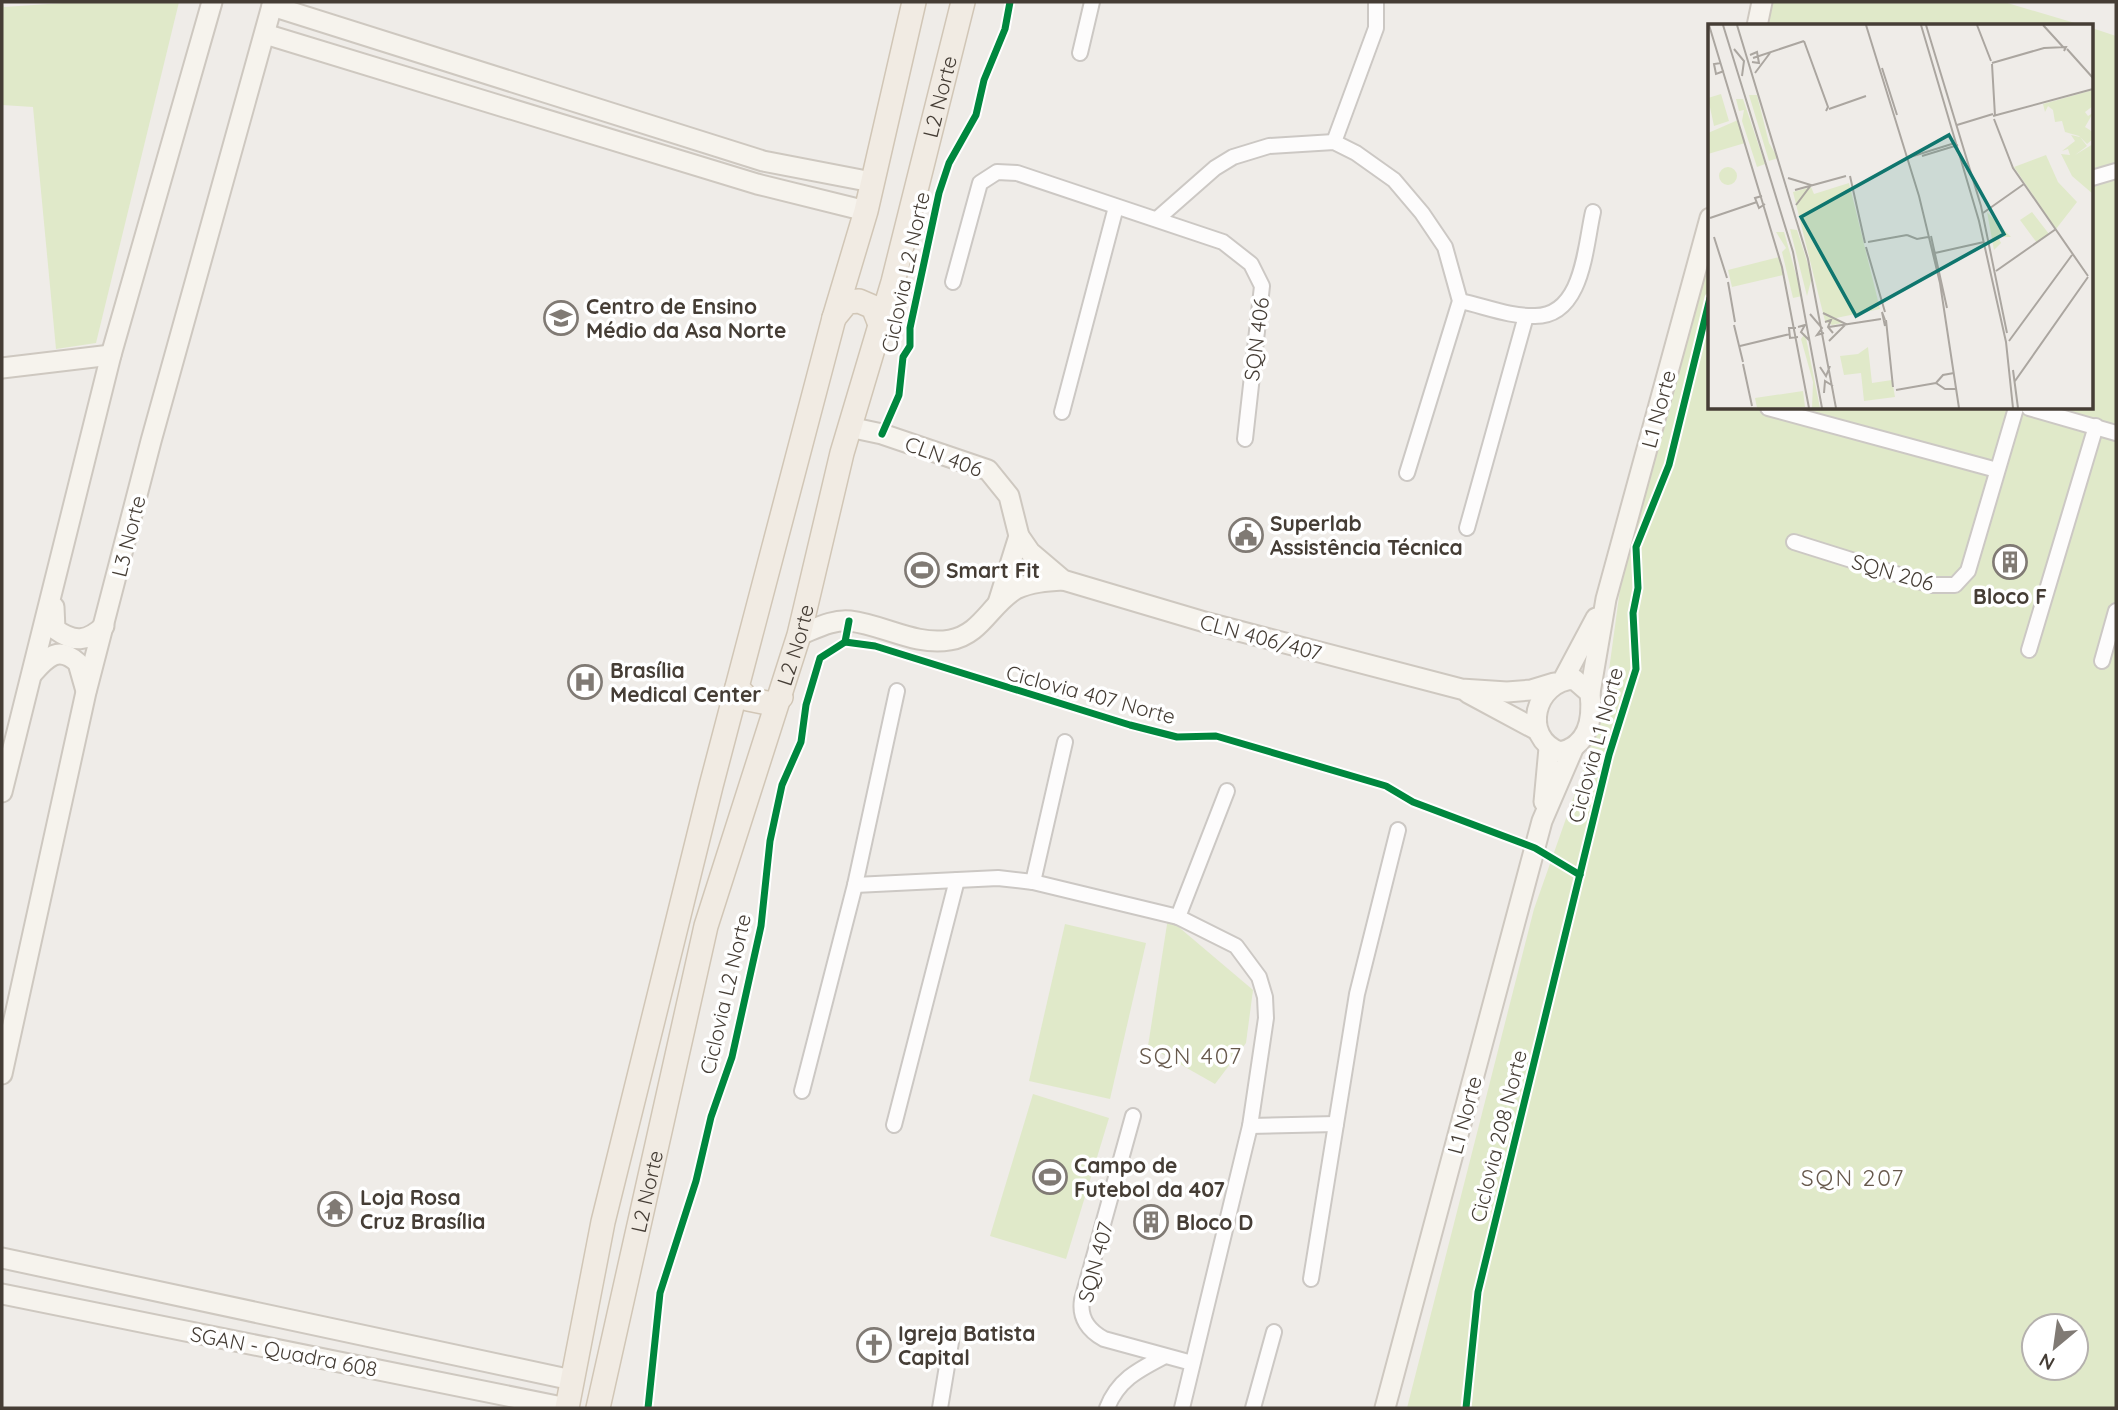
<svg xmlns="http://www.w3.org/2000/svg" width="2118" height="1410" viewBox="0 0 2118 1410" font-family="Quicksand,sans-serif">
  <rect width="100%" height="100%" fill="#efece8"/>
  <!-- green -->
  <g fill="#e0e9c9" fill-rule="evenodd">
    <polygon points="2,2 4,7 78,2 179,2 96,343 56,349 33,107 2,105"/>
    <polygon points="1773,2 2004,2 2085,26 1765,26"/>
    <path d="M2092,28l24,8v1372h-709l127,-499 52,-147 20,-70 15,-110 89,-336v162h382zM2034,1326h42v42h-42z"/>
    <polygon points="1168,918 1253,990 1246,1043 1215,1084 1148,1046"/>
    <polygon points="1065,924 1146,943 1110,1099 1029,1081"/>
    <polygon points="1033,1094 1109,1118 1066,1259 990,1236"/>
  </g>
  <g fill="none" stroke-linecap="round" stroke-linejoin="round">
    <!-- street casing -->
    <g stroke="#ccc8c4" stroke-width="18">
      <g id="street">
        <polyline points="1080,53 1092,2"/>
        <polyline points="1334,142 1376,28 1376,2"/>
        <polyline points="2092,178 2116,171"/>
        <polyline points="1157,219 1215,168 1233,157 1269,146 1334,142 1356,153 1394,180 1422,213 1445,247 1460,301 1407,473"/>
        <polyline points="953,282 980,183 997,172 1017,173 1223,242 1251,264 1262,286 1245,439"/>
        <path d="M1460,301c24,5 51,16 75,15 48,0 50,-69 58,-104"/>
        <polyline points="1768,408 1997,470"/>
        <polyline points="2029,408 2116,433"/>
        <polyline points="1062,412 1116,207"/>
        <polyline points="1467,528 1526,316"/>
        <polyline points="1794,542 1931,585 1955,585 1968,571 2016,408"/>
        <polyline points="2029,650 2096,426"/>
        <polyline points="2102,661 2116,611"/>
        <polyline points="1033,882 1065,742"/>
        <polyline points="855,885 998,878 1033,882 1178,917 1236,946 1259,977 1265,997 1266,1018 1250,1126 1182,1408"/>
        <polyline points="1178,917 1227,791"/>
        <polyline points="802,1091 855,885 897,691"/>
        <path d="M1133,1116l-51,184c-3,18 7,31 22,39l88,24"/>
        <polyline points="894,1125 957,880"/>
        <polyline points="1250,1126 1336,1124"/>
        <polyline points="1311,1279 1357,994 1398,830"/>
        <polyline points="940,1408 951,1342"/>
        <path d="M1107,1408c11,-28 31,-38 56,-51"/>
        <polyline points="1253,1408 1274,1332"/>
      </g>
    </g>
    <!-- secondary casing -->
    <g stroke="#cec8c0" stroke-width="23">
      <g id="secondary">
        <polyline points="272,6 763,161 872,182"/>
        <polyline points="1757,26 1762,2"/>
        <polyline points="265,34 757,184 866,211"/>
        <polyline points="2,368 111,355"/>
        <polyline points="849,427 882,434 988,470 1009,496 1019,536 1030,552 1063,580 1208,623 1461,689 1507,692 1531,690 1554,683"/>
        <polyline points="998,603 1019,536"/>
        <path d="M54,607l1,22c19,14 32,13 49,-3"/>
        <path d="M799,635c16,-6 34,-16 51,-14 34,4 65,25 100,19 31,-5 41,-37 66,-51 15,-7 31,-8 47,-9"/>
        <path d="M33,673c14,-16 26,-28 45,-10l8,28"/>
        <path d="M1574,679l16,14c3,25 -1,53 -30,59 -40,-15 -25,-71 14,-73z"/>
        <polyline points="1563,680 1596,618"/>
        <polyline points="1468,693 1537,730"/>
        <polyline points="1590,693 1606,599 1710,218"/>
        <polyline points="2,792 111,355 212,2"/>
        <polyline points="1544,802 1549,748"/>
        <polyline points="2,1074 86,692 151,441 273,2"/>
        <polyline points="2,1258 572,1380"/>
        <polyline points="2,1294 567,1408"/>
        <polyline points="1385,1408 1542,821 1573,749"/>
      </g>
    </g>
    <!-- primary casing -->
    <g stroke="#d1c6b6" stroke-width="26">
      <g id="primary">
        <polyline points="834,318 847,302 859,301 873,307 881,327"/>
        <polyline points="737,688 748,699 772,704 781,697"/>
        <polyline points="567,1408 603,1222 711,786 834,318 866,211 914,2"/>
        <path id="s1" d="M598,1408l108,-482 93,-291 43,-182 51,-171 70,-280"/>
      </g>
    </g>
    <!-- street -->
    <use href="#street" stroke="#fdfcfc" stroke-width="14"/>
    <!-- secondary -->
    <use href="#secondary" stroke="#f6f3ed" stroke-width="19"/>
    <!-- primary -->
    <use href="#primary" stroke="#f1ebe3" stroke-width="23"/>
    <!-- cycleway casing -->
    <g stroke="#fff" stroke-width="11">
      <g id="cycleway">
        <polyline points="882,434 899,395 903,357 910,346 910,328 939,193 949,163 976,115 984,80 1005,29 1010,2"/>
        <polyline points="849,621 845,642 875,646 1130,725 1177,737 1216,736 1386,786 1413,802 1535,848 1580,875"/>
        <polyline points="648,1408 660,1293 696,1181 711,1117 732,1057 761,926 770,841 782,785 801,742 806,705 820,658 845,642"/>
        <polyline points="1466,1408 1478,1292 1609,755 1636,669 1633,613 1638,588 1636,547 1669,465 1710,298"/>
      </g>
    </g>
    <!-- cycleway -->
    <use href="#cycleway" stroke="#00873e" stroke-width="7"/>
  </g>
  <!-- icons -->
  <defs>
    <g id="school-ring" transform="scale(1.75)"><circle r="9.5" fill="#fff" stroke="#807a74" stroke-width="1.5"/><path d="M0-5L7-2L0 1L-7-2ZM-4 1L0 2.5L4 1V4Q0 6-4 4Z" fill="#807a74"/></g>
    <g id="civic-ring" transform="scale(1.75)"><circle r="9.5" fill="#fff" stroke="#807a74" stroke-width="1.5"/><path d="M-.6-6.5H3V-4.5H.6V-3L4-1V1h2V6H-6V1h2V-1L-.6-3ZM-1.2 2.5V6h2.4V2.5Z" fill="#807a74"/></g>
    <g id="building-ring" transform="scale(1.75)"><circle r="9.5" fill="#fff" stroke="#807a74" stroke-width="1.5"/><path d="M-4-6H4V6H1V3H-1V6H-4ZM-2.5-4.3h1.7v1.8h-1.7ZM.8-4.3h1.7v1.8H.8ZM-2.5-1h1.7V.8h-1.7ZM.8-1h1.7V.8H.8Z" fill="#807a74"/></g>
    <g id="stadium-ring" transform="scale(1.75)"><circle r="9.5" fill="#fff" stroke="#807a74" stroke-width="1.5"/><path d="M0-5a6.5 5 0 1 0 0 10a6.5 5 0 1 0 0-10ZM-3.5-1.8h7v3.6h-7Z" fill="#807a74"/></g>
    <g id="hospital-ring" transform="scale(1.75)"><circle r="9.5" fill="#fff" stroke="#807a74" stroke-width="1.5"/><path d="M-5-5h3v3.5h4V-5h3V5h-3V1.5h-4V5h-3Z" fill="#807a74"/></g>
    <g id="temple-ring" transform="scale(1.75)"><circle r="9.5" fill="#fff" stroke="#807a74" stroke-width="1.5"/><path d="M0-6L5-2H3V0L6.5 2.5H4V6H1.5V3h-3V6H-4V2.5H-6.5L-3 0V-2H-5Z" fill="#807a74"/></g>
    <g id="church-ring" transform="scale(1.75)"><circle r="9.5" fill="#fff" stroke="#807a74" stroke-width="1.5"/><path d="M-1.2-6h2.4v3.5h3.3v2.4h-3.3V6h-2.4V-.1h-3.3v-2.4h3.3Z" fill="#807a74"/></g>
  </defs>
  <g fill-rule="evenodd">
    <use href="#school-ring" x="561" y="318"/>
    <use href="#civic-ring" x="1246" y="535"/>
    <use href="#building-ring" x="2010" y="562"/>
    <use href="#stadium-ring" x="922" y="570"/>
    <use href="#hospital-ring" x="585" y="682"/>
    <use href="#stadium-ring" x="1050" y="1177"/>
    <use href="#temple-ring" x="335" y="1209"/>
    <use href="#building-ring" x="1151" y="1222"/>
    <use href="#church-ring" x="874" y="1345"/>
  </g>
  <g text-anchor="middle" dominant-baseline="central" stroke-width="7" stroke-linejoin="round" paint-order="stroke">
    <!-- street labels -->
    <g font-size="21" fill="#453d35" stroke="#fff">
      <text stroke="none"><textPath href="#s1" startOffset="1356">L2 Norte</textPath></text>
      <text transform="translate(905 272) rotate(-78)">Ciclovia L2 Norte</text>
      <text transform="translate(1256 339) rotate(-83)">SQN 406</text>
      <text transform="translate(1658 409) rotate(-75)">L1 Norte</text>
      <text transform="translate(944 456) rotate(20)">CLN 406</text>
      <text transform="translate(128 536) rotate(-76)">L3 Norte</text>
      <text transform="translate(1893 572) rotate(16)">SQN 206</text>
      <text transform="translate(1261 637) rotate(15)">CLN 406/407</text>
      <text stroke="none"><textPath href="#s1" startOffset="789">L2 Norte</textPath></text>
      <text transform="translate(1091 694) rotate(15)">Ciclovia 407 Norte</text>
      <text transform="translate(1595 745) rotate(-75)">Ciclovia L1 Norte</text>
      <text transform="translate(725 994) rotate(-77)">Ciclovia L2 Norte</text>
      <text transform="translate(1464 1115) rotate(-75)">L1 Norte</text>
      <text transform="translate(1498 1136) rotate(-76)">Ciclovia 208 Norte</text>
      <text stroke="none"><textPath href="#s1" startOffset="222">L2 Norte</textPath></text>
      <text transform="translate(1095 1262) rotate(-75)">SQN 407</text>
      <text transform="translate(284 1351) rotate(11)">SGAN - Quadra 608</text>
    </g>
    <!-- poi labels -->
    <g font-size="21" font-weight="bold" fill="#453d35" stroke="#fff" text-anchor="start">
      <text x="586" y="306">Centro de Ensino<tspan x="586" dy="24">Médio da Asa Norte</tspan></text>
      <text x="1270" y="523">Superlab<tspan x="1270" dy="24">Assistência Técnica</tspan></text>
      <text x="946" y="570">Smart Fit</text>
      <text x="2010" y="596" text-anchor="middle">Bloco F</text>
      <text x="610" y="670">Brasília<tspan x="610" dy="24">Medical Center</tspan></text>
      <text x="1074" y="1165">Campo de<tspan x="1074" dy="24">Futebol da 407</tspan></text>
      <text x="360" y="1197">Loja Rosa<tspan x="360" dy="24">Cruz Brasília</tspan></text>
      <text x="1176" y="1222">Bloco D</text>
      <text x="898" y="1333">Igreja Batista<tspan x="898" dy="24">Capital</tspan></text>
    </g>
    <!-- neighbourhood labels -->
    <g font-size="23" letter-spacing="2" fill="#67594c" stroke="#fff">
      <text x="1191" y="1055">SQN 407</text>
      <text x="1853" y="1177">SQN 207</text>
    </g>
  </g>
  <!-- overview -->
  <g transform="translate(1708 24)">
    <rect width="385" height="385" fill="#efece8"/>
    <path d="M385,66v16l-8,6 3,4 5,-3 -8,14 8,5v7l-6,5 -8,-8 -14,-4 -3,-11 -7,1 -2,-12 -5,-4 -3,6 -2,-8zM13,70l8,27 -15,5 -6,-28zM41,71h8l12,48 9,15 -9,3zM28,75h7l22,65 -8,3 -15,-46 2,-11 -5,1zM30,96l7,23 -37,11v-21zM363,111l9,2 7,9 -12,9 18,-11v50l-21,-18 -11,-22 9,1 -2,-6 -6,2 13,-10zM338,131l12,27 19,20 -21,27 -42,-62zM11 152a9 9 0 1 1 18 0a9 9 0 1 1-18 0ZM141,159l31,126 -44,9 7,5 -11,2 -7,-4 -32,-129 18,-5 3,7zM279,188l24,25h-13l3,6 -7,7zM324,188l17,22 -12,9 -17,-23zM82,205l7,1 15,47 -5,19zM68,208h8l18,64 -9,2 -11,-46 4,-4zM71,233l4,18 -51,12 -4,-17zM97,309l15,75h-8l1,-26 -12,-43zM160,323l4,36 20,-3 3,17 -31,4 -3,-28 -17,2 -4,-19 18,-2zM95,367l2,16 -48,1 -2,-10z" fill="#e0e9c9"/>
    <path fill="none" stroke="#aba6a0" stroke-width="2" d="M1,1l73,242 27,141M15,1l70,227 29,156M29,1l71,234 28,149M158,1l53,171 21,87 19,125M213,1l58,196 27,121 7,66M218,1l55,181 26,127M269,1l14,36M335,1l21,23M96,17l24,66 -2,4M26,25l10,12 -2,15M359,25l26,29M42,31l7,-3 2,11 -7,-1M45,34l51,-17M13,39l-7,1 2,10 8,-3M284,39l52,-15 22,-1 -2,4M284,40l3,52M174,44l15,47M47,49l15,-20M121,85l37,-13M285,92l100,-27M286,95l19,49 75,108M249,101l36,-11M214,132l36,-11M202,133l45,-14M142,152l15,67M80,154l23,7 -15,20M87,166l51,-14M54,172l-7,2 4,10 6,-4M275,189l41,-29M2,194l47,-16M199,211l10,4 11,-2M223,212l16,72M6,213l13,41M160,218l39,-7M158,223l19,65M227,229l49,-11M288,247l60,-42M20,258l7,40M115,289l23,11 -17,17M102,290l12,14 -5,7 7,-2M178,296l7,67M117,298l6,-2 -3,7 5,6M26,301l9,37M177,302l-3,-14 3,8M90,303l7,-2 -4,7 8,8M121,303l52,-8M88,304h-7l1,10 8,-1M301,317l63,-86M32,322l50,-12M35,340l9,42M112,343l6,9 4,-10M305,346l5,38M307,357l73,-104M228,359l9,6h11M228,359l7,-8 11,-2M188,366l40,-7M116,369l1,-12 8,5"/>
    <path fill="#0f766e" fill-opacity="0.15" stroke="#0f766e" stroke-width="3.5" d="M241,111l55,99 -148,82 -55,-99z"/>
    <rect width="385" height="385" fill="none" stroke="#453d35" stroke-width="3.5"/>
  </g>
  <!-- border -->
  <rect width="2118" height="1410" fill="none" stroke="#453d35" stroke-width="7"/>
  <!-- north arrow -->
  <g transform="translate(2055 1347) rotate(209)"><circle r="33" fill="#ffffff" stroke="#b5b1ae" stroke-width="2"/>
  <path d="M0-5L12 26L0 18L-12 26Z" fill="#807a74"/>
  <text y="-10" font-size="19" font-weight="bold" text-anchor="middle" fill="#453d35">N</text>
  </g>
</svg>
